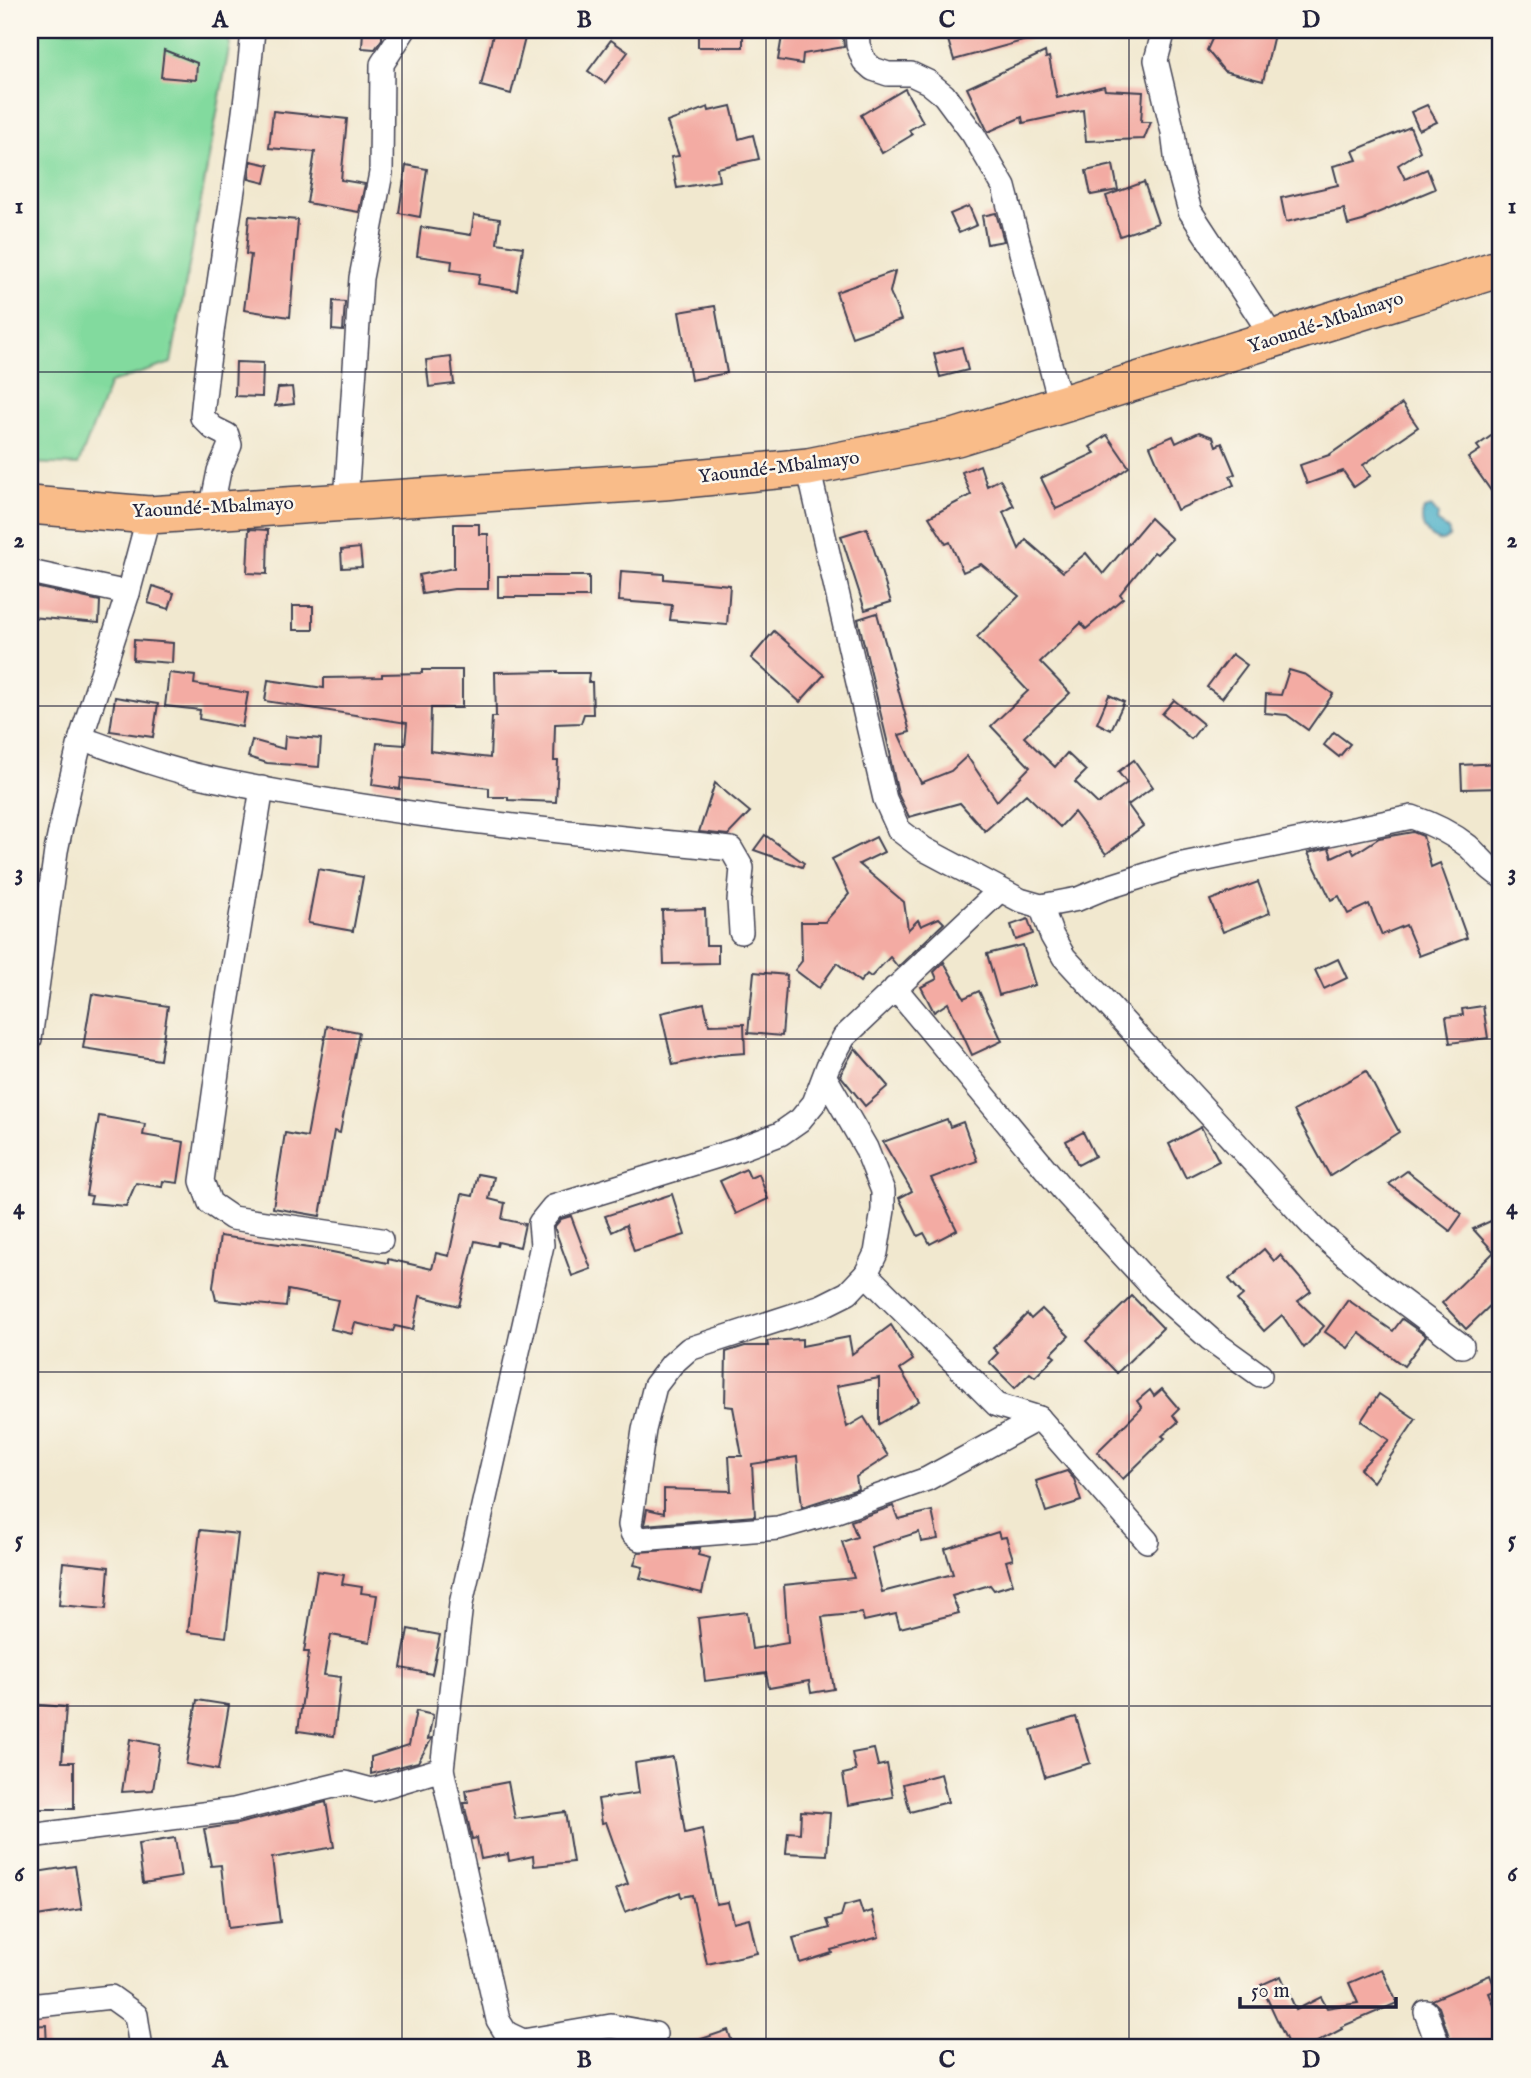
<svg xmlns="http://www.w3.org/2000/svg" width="1531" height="2078" viewBox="0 0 1531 2078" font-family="'IM FELL English',serif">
  <rect width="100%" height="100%" fill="#fbf7ec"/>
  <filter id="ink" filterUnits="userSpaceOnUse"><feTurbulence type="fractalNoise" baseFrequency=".0143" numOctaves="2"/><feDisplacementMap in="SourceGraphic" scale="14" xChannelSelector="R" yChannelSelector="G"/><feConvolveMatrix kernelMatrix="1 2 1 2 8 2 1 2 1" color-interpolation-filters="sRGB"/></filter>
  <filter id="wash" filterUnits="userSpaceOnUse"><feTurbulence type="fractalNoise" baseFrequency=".00686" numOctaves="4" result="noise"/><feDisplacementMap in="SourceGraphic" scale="28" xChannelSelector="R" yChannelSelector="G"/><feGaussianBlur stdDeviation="1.57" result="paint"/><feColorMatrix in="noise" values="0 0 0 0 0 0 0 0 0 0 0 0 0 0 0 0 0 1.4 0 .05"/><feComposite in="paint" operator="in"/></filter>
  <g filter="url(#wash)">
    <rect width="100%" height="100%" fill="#f1e8cf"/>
    <!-- green -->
    <polygon fill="#82da9e" stroke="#527e6c" stroke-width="2" points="30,30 217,30 230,43 171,363 110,383 78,465 30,463"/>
    <!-- water -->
    <path fill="#48afc7" stroke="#356881" stroke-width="2" d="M1432,507l6,7 -1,8c5,6 14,4 12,15l-6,4c-16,-2 -25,-17 -19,-32z"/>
    <g id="blocks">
      <!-- building -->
      <g fill="#f3aba3">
        <polygon points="363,30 382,30 382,39 375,49 362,48"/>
        <polygon points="494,30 527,30 511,94 481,86"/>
        <rect x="698" y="30" width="45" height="17"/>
        <polygon points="783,30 803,30 843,37 844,47 803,54 802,64 778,60"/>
        <polygon points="945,30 1043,30 1044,35 954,60"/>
        <polygon points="1216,30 1275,30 1263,81 1224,71 1207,50"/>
        <polygon points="611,40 628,52 605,83 588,71"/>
        <polygon points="164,50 197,63 196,80 161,77"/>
        <polygon points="1045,52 1046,58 1049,57 1057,98 1104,86 1105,90 1143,92 1141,122 1151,122 1144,139 1086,141 1083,110 1023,123 1022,117 988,132 967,88"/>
        <polygon points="905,89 923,122 909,130 912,135 882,153 861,115"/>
        <polygon points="1427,105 1437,122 1419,130 1411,112"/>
        <polygon points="731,106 739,139 753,135 759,159 717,168 719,181 677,188 671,157 679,156 667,122 708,107 709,111"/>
        <polygon points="273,111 347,119 341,180 365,184 359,212 307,203 315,152 269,148"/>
        <polygon points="1410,127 1420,151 1398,165 1405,179 1427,169 1435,189 1365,218 1366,220 1348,225 1344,209 1286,222 1281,198 1338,185 1333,166 1357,160 1353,151"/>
        <polygon points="251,161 269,165 265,183 249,179"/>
        <polygon points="406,165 427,169 420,217 399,213"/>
        <polygon points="1113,165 1118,190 1091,195 1086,171"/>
        <polygon points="1144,182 1158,223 1120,236 1106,196"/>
        <polygon points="969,206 977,225 959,233 950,214"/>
        <polygon points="996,213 1004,241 987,244 982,216"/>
        <polygon points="474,215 500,219 497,243 523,247 517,290 478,284 480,274 451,270 452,261 417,256 421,227 471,235"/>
        <polygon points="249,216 298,220 290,317 244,310 251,255 246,254"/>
        <polygon points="895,271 890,292 901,320 852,337 836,292"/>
        <polygon points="333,301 345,302 343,331 332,330"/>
        <polygon points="715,306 727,373 691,380 679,312"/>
        <polygon points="962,347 968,370 940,377 934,354"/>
        <polygon points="451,357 454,384 429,387 426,360"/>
        <polygon points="236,362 263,363 262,397 235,396"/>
        <polygon points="292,387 294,404 275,406 278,388"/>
        <polygon points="1402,404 1418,427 1363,465 1370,476 1354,487 1343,471 1307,484 1300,465 1329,455"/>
        <polygon points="1501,429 1501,505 1468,458 1480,450 1477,446"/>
        <polygon points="1199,432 1213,437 1216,446 1222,443 1235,474 1230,476 1234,485 1177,510 1150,446 1173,436 1176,443"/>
        <polygon points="1107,435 1129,467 1094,492 1056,509 1041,478 1095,453 1090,447"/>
        <polygon points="980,465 987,486 1000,479 1014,506 1003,512 1019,549 1026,540 1063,572 1086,553 1103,574 1150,518 1172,539 1157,554 1154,552 1120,594 1123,598 1086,629 1081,623 1040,662 1070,693 1024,737 1055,767 1067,753 1086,771 1075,782 1098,804 1127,783 1118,772 1134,760 1153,787 1128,805 1143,826 1106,854 1074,812 1060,827 1026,794 985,831 960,803 909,817 898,794 890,758 891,757 858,619 877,613 910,732 899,735 921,783 951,771 967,756 997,801 1030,767 991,726 1028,691 977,637 1019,596 981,564 963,572 950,542 946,544 929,517 971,495 962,472"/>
        <polygon points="454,524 479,524 479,534 488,534 488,589 454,589 422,594 419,575 454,568"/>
        <polygon points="867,528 891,602 865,610 841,536"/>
        <polygon points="249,529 268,530 267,574 247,573"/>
        <polygon points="360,548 362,567 342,568 341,550"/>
        <polygon points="621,571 664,574 664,579 730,585 727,625 670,620 672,605 619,601"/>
        <rect x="498" y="576" width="91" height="21"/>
        <polygon points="30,586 100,601 99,623 30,617"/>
        <polygon points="153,586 174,593 169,609 148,603"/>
        <rect x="293" y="606" width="20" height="24"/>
        <polygon points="774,631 824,675 800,702 751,658"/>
        <polygon points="134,640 173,643 172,663 133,660"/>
        <polygon points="1232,654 1247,665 1222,698 1207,687"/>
        <polygon points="422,670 462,670 462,708 431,708 430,751 490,758 492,717 496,717 495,672 557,671 557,673 589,673 588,682 592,682 593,714 584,714 581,723 555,724 554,761 558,761 556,802 508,800 508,797 489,797 489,788 401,778 400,789 372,785 377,743 405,745 407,723 265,701 268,680 324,688 324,678 382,677 382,674 422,673"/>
        <polygon points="1289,670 1306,675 1333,694 1308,730 1287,715 1265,713 1266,694 1281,695"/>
        <polygon points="169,673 195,676 194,684 248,693 242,727 199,719 200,710 165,706"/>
        <polygon points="1109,695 1124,702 1111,730 1097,723"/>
        <polygon points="115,697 158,704 153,737 110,731"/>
        <polygon points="1174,700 1203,724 1191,739 1162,714"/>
        <polygon points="1334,732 1350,744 1339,757 1324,745"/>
        <polygon points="285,736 321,739 319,767 267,763 248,757 252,740 284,749"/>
        <polygon points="1501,763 1501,788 1462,789 1461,765"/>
        <polygon points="715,783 750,812 728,835 699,832"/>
        <polygon points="1413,832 1423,836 1431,867 1440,863 1467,938 1419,956 1406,925 1382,935 1369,904 1348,914 1339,896 1331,900 1308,853 1329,848 1332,857 1351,848 1354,854 1379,838"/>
        <polygon points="765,835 804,863 802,867 754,850"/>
        <polygon points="876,837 884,852 859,864 904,902 908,930 918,920 921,926 939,918 944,923 898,967 890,957 871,977 867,974 860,982 837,963 819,988 795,970 802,961 801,922 825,922 849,894 832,859"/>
        <polygon points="318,869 363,877 353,931 308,923"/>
        <polygon points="1258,882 1270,913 1223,932 1210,900"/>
        <polygon points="705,909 706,945 718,945 718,963 664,964 662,910"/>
        <polygon points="1028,919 1033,934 1016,940 1011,925"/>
        <polygon points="1023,945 1035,985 999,995 987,954"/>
        <polygon points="1338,959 1347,978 1324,989 1315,970"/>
        <polygon points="944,962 964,998 979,991 1002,1041 972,1055 948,1003 934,1012 921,987 937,979 934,972"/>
        <polygon points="754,972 787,975 782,1036 748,1033"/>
        <polygon points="92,994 168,1006 160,1060 83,1048"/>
        <polygon points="704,1003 709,1025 744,1024 745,1053 718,1055 673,1065 661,1013"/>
        <polygon points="1483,1006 1488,1038 1450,1043 1446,1017 1463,1015 1462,1009"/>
        <polygon points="327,1026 359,1032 340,1133 334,1131 320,1216 273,1208 285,1133 307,1137"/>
        <polygon points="855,1048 888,1086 865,1106 840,1075"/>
        <polygon points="1366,1071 1399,1132 1330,1176 1294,1111"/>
        <polygon points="99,1116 145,1124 143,1135 184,1142 178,1183 163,1181 162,1187 136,1183 126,1206 90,1203 92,1196 86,1195"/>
        <polygon points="947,1119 950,1127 963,1122 977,1161 931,1178 957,1230 930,1244 924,1233 918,1236 899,1198 912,1191 883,1142"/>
        <polygon points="1201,1127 1219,1161 1186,1178 1169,1144"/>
        <polygon points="1083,1132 1095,1156 1078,1165 1066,1141"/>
        <polygon points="746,1169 750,1178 759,1174 768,1199 736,1214 720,1181"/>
        <polygon points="1407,1171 1462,1214 1450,1231 1389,1184"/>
        <polygon points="478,1174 494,1177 489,1199 505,1203 502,1219 525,1224 520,1247 498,1242 497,1246 475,1241 459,1306 420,1296 413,1330 395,1326 393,1331 355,1323 352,1334 331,1329 338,1300 288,1290 286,1307 216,1300 213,1287 220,1236 317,1249 388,1263 388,1259 432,1269 436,1253 449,1256 462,1194 473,1196"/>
        <polygon points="672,1194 685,1235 634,1251 626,1225 612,1232 605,1216"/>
        <polygon points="571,1216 591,1269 572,1276 554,1227 561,1219"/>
        <polygon points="1493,1220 1501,1228 1501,1295 1466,1329 1442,1303 1494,1252 1473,1229"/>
        <polygon points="1264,1249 1274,1261 1280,1255 1311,1291 1298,1301 1324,1326 1304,1348 1282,1315 1264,1331 1237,1300 1243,1295 1229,1279"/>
        <polygon points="1132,1296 1163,1328 1117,1373 1086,1341"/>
        <polygon points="1348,1300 1393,1331 1402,1319 1426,1336 1404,1366 1359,1333 1348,1348 1325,1332"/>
        <polygon points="1042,1309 1069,1336 1051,1354 1055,1357 1035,1377 1030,1373 1015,1388 989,1362 998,1353 993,1348 1027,1314 1031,1319"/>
        <polygon points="891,1325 913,1360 900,1369 919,1401 879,1424 879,1378 837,1386 847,1427 864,1417 888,1456 856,1477 858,1489 802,1507 797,1457 752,1464 755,1516 644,1525 647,1509 664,1513 664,1489 731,1491 729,1456 742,1456 733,1407 725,1406 726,1352 745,1346 768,1346 767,1341 802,1339 802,1346 849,1337 852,1354"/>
        <polygon points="1162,1389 1179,1409 1173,1415 1178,1422 1162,1436 1165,1438 1123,1479 1097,1452 1142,1408 1137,1401 1150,1390 1154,1396"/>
        <polygon points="1379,1394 1416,1419 1373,1482 1360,1469 1389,1440 1361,1421"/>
        <polygon points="1067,1471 1074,1479 1081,1501 1046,1512 1036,1481"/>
        <polygon points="893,1506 898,1519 932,1511 938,1539 921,1542 919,1532 871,1547 882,1592 953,1574 945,1549 998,1532 1000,1538 1006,1537 1013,1559 1006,1561 1013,1584 994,1590 990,1585 952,1596 959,1613 900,1628 896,1614 864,1621 862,1613 822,1617 834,1689 811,1693 809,1681 769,1688 766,1673 705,1681 698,1618 747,1612 752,1649 788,1643 784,1585 854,1578 842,1542 857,1537 851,1521"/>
        <polygon points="200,1530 238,1534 226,1637 188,1632"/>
        <polygon points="700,1548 698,1555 710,1558 702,1593 640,1578 643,1567 634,1565 638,1552"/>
        <polygon points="63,1562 109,1567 106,1609 59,1605"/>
        <polygon points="317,1571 344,1575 342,1584 362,1587 361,1593 377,1595 370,1642 331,1635 324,1675 341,1677 334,1736 298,1731 309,1652 304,1652"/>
        <polygon points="408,1629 440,1635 432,1674 401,1668"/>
        <polygon points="197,1700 229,1705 218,1770 186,1764"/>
        <polygon points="30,1704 66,1707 62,1762 74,1762 74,1809 30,1809"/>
        <polygon points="416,1711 433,1715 428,1739 432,1738 431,1740 418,1762 371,1774 371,1757 409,1745"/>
        <polygon points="1076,1717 1090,1763 1045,1777 1031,1730"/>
        <polygon points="130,1739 160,1745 153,1790 122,1792"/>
        <polygon points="874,1749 878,1766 887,1764 893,1797 848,1805 843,1774 856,1771 852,1753"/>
        <polygon points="673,1757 685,1833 702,1829 716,1904 728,1902 733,1922 749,1918 757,1953 707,1964 692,1895 681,1897 680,1892 625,1912 616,1889 628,1884 606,1822 602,1823 598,1799 639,1793 635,1763"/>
        <polygon points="941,1774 948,1802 910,1812 903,1784"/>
        <polygon points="508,1782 515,1819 565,1812 573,1862 534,1866 533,1856 509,1861 508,1854 481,1859 477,1838 472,1839 464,1803 468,1803 466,1790"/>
        <polygon points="326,1802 334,1847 272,1858 280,1922 228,1928 221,1865 211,1866 204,1829 237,1824"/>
        <polygon points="801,1811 830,1813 827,1855 786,1853 788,1832 800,1833"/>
        <polygon points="175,1838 181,1877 143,1883 138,1844"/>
        <polygon points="75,1866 82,1909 30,1917 30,1873"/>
        <polygon points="859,1902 863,1914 872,1911 879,1937 831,1950 832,1953 800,1963 793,1938 830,1928 827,1920 841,1916 844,1906"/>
        <polygon points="1382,1969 1397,2003 1341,2027 1342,2029 1306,2048 1290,2048 1261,1985 1281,1976 1296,2010 1321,1997 1327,2008 1358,2003 1349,1983"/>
        <polygon points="1490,1975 1496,1990 1489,1993 1501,2022 1501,2048 1453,2048 1439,2007 1432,2000"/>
        <polygon points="46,2025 47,2048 30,2048 30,2026"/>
        <polygon points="728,2030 734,2048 684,2048 684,2045"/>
      </g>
    </g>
  </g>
  <g filter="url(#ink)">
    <use href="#blocks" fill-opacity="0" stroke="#414051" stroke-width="2"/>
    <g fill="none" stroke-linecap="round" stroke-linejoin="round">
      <!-- minor casing -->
      <g stroke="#414051" stroke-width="26">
        <g id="minor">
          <polyline points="857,30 858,45 864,61 873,69 888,74 911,74 928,82 944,95 973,134 1004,187 1061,406"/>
          <polyline points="1164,30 1156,60 1173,132 1177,164 1190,211 1274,339"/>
          <path d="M808,467l77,332 14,31 25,19 96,51 21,6 37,-7 24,-10 76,-24 234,-48c21,7 38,15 56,29 11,10 20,23 33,30"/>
          <polyline points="346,501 361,278 381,173 382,64 404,30"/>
          <path d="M211,511l8,-40 11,-26 -3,-10 -14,-7 -11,-11c12,-129 40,-257 51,-387"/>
          <polyline points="30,572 128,593"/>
          <path d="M81,738c42,15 84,31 127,40 172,37 349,53 523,71l11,19 -3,33 2,31"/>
          <polyline points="262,788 224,1022 202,1181 210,1203 232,1218 381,1240"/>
          <polyline points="1041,906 1052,936 1064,957 1319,1233 1378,1283 1462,1346"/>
          <polyline points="895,988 1063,1190 1156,1291 1210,1339 1260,1375"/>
          <polyline points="30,1039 56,851 70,784 81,738 128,593 149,515"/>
          <polyline points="825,1077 866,1148 883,1191 883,1210 876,1253 866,1274 848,1293 822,1306 689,1349 672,1364 655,1386 644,1430 630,1525 632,1533 640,1539 778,1528 837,1511 927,1479 1039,1418"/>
          <polyline points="866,1274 997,1405 1039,1418 1147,1541"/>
          <polyline points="442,1769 461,1604 542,1245 540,1223 553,1207 737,1150 780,1134 800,1120 814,1103 828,1066 844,1037 1000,890"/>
          <polyline points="30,1836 234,1810 346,1783 372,1790 442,1769 498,2020 506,2033 523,2041 611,2026 655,2034"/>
          <polyline points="30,2006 111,1997 136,2015 141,2048"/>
          <polyline points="1426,2012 1439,2048"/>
        </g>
      </g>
      <!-- trunk casing -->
      <g stroke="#414051" stroke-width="40">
        <polyline id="trunk" points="30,505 149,515 664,481 808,467 957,437 1501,268"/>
      </g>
      <!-- minor -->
      <use href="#minor" stroke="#fff" stroke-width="23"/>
      <!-- trunk -->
      <use href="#trunk" stroke="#f9bc89" stroke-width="37"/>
    </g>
  </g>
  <!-- grid -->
  <path fill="none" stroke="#22223b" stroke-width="2" stroke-opacity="0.55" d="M402,30v2018M766,30v2018M1129,30v2018M30,372h1471M30,706h1471M30,1039h1471M30,1372h1471M30,1706h1471"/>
  <g text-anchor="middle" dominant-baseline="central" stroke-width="5" stroke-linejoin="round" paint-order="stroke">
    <!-- street labels -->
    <g font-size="19" fill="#22223b" stroke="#fbf7ec">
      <text transform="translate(1326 323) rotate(-18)">Yaoundé-Mbalmayo</text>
      <text transform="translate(779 468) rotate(-7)">Yaoundé-Mbalmayo</text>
      <text transform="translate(213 508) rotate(-3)">Yaoundé-Mbalmayo</text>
    </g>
  </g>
  <!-- margin -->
  <rect width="1531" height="2078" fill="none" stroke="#fbf7ec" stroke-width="77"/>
  <!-- scale -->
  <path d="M1240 1997v10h156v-10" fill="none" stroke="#22223b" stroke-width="3.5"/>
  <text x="1251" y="1997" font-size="21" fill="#22223b" stroke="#fbf7ec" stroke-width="5" paint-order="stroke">50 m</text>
  <rect x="38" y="38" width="1454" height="2001" fill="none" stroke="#22223b" stroke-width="2.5"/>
  <g font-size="23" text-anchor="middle" font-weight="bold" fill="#22223b">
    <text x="220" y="27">A</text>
    <text x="584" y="27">B</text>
    <text x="947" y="27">C</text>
    <text x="1311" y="27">D</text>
    <text x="19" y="213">1</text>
    <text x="1512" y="213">1</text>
    <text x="19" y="547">2</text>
    <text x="1512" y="547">2</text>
    <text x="19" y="880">3</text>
    <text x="1512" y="880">3</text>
    <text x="19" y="1214">4</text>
    <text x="1512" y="1214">4</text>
    <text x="19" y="1547">5</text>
    <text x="1512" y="1547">5</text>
    <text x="19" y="1881">6</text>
    <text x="1512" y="1881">6</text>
    <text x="220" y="2067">A</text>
    <text x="584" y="2067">B</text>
    <text x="947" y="2067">C</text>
    <text x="1311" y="2067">D</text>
  </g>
</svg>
